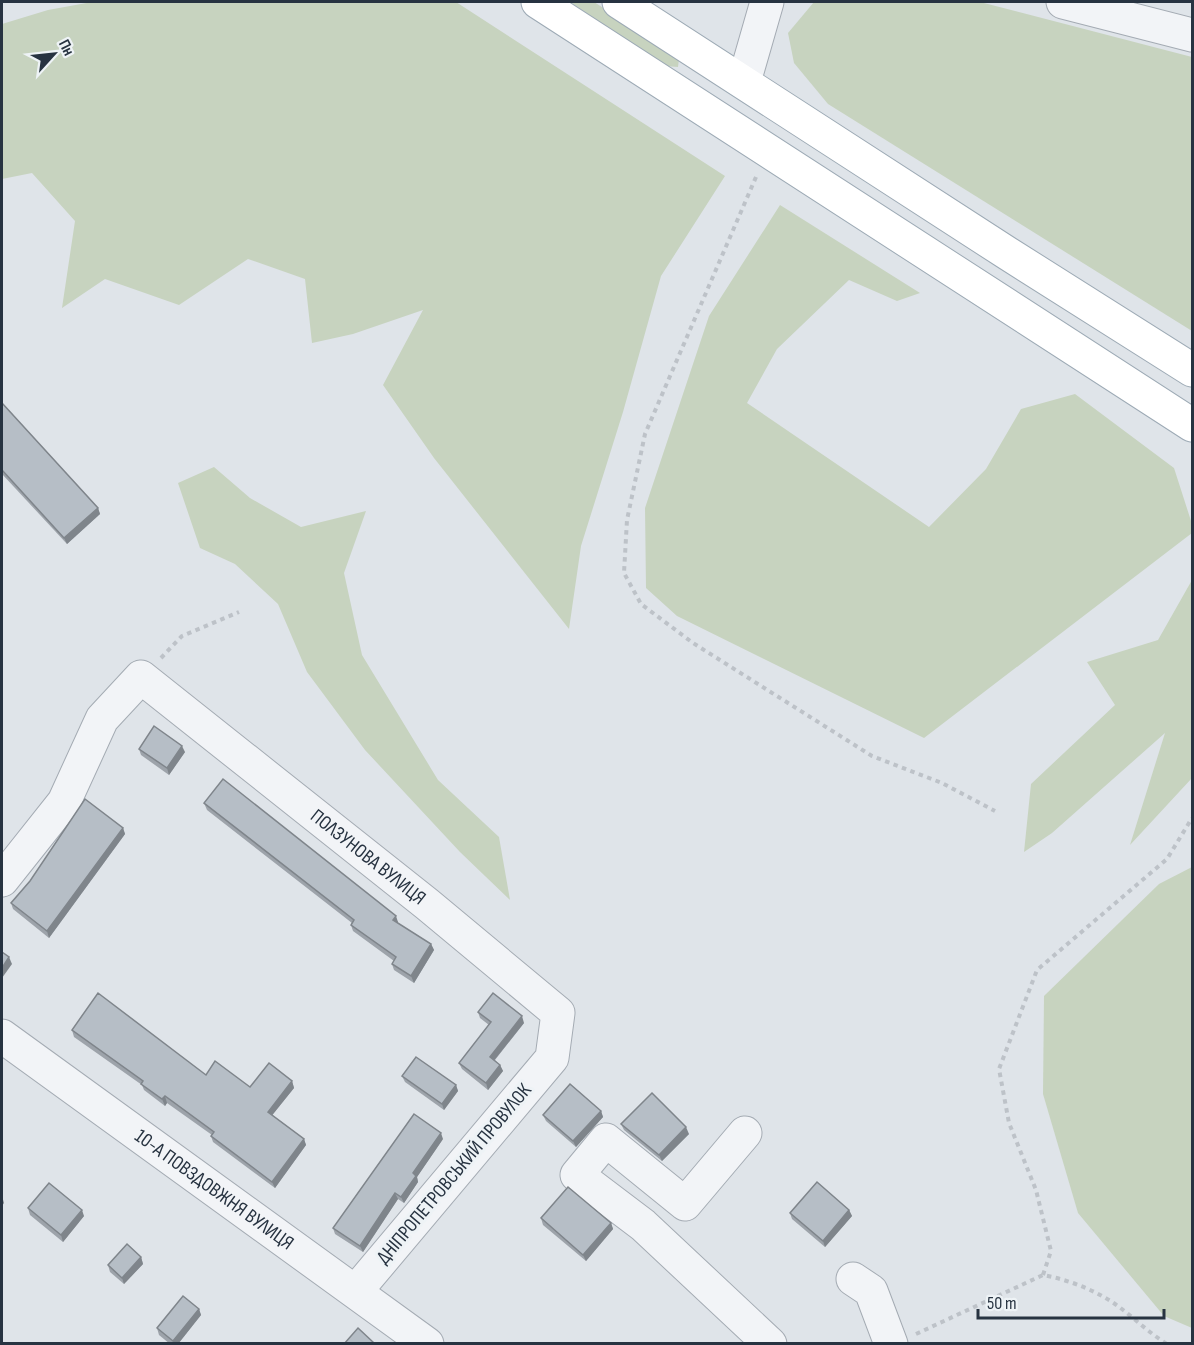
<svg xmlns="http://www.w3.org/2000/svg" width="1194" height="1345" viewBox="0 0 1194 1345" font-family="'Sofia Sans Condensed',sans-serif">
  <rect width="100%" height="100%" fill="#dfe4e9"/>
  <!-- green -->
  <g fill="#c7d3bf">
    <polygon points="92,2 456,2 725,176 661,276 623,412 581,546 569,629 434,458 383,385 423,310 353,334 312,343 305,279 248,259 179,305 105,279 62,308 75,221 32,173 2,179 2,24 48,10"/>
    <polygon points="570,2 594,2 673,52 679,59 678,67 665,66"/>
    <polygon points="814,2 980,2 1192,57 1192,331 828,104 794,63 788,33"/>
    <polygon points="780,205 920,293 897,301 849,280 777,349 747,403 929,527 986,469 1021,409 1075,394 1174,468 1192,524 1192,533 924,738 677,616 646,588 645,508 709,316"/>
    <polygon points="214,467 250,498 301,527 366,511 344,573 362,655 438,780 499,837 510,900 460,852 365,750 307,672 278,604 235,564 200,548 178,483"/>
    <polygon points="1192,580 1192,778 1130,845 1165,733 1052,833 1024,852 1031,784 1115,705 1087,662 1158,640"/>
    <polygon points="1192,867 1192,1328 1164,1316 1078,1213 1043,1094 1044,996 1159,884"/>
  </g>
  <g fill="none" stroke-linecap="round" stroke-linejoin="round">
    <!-- minor casing -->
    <g stroke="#a4abb3" stroke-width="35">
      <g id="minor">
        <polyline points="1063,2 1192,35"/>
        <polyline points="744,82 767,2"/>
        <path id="s1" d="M2,880l62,-78 38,-83 39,-42 286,227 131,109 -6,45 -196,233"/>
        <path id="s2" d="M2,1036l425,308"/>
        <polyline points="745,1133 685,1204 606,1140 577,1175 643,1225 770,1344"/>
        <polyline points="853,1279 871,1291 891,1344"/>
      </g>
    </g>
    <!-- major casing -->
    <g stroke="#9daab5" stroke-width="35">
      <g id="major">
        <polyline points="538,2 1192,425"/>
        <polyline points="619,2 1007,253 1192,370"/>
      </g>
    </g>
    <!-- path -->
    <g stroke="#bdc2c8" stroke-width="4" stroke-dasharray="4.5 4.5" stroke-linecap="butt">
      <polyline points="756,177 645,434 627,520 624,573 641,604 693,643 872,756 942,783 995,811"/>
      <polyline points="161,658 182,636 239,612"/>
      <polyline points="1043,1275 1051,1251 1036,1190 1009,1123 999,1069 1037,970 1167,859 1192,818"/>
      <path d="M916,1334l127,-59c21,4 41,11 59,21 23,12 42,34 65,48"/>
    </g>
    <!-- minor -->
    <use href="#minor" stroke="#f2f4f7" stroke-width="33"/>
    <!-- major -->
    <use href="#major" stroke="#fff" stroke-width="33"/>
  </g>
  <!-- wall -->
  <g fill="#9da3aa">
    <polygon points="2,403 98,508 100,514 67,544 2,474"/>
    <polygon points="139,749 185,752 169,775 141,755"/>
    <polygon points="204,803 398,922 398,923 431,944 434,950 414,983 394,970 392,964 394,961 353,931 351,925 352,923 207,810"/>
    <polygon points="123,828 125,834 49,938 13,909 11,903"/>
    <polygon points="478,1012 524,1023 495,1060 500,1065 503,1071 488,1090 462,1069 459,1063 489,1025 480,1018"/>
    <polygon points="72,1030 206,1075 250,1087 292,1081 294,1088 272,1115 304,1139 306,1145 275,1188 213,1142 211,1136 212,1135 167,1103 165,1106 144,1090 142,1085 74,1037"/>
    <polygon points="402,1076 456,1085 458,1091 444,1110 405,1082"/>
    <polygon points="601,1111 603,1117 576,1147 546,1121 543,1115"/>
    <polygon points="621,1124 689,1134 662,1161 624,1130"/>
    <polygon points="443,1139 417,1177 418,1182 404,1203 398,1199 363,1252 335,1234 333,1228"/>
    <polygon points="28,1208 84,1216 63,1242 30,1215"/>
    <polygon points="849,1210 852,1216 825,1247 792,1219 790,1213"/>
    <polygon points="541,1218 611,1223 613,1229 586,1261 543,1225"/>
    <polygon points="141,1257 143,1264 124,1284 110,1272 108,1265"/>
    <polygon points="199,1309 201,1315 178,1344 170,1344 159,1335 157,1328"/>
  </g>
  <!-- shaded-wall -->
  <g fill="#7f858b">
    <polygon points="98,508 100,514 67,544 64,538"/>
    <polygon points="182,746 185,752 169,775 167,768"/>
    <polygon points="123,828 125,834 49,938 47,931"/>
    <polygon points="396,916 398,922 395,927 393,920"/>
    <polygon points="431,944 434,950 414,983 411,976"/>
    <polygon points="9,957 12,964 2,978 2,968"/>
    <polygon points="522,1016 524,1023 492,1063 490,1057"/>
    <polygon points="500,1065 503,1071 488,1090 486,1083"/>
    <polygon points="292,1081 294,1088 270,1118 268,1112"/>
    <polygon points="456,1085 458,1091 444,1110 442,1104"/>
    <polygon points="165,1096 167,1103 165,1106 162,1099"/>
    <polygon points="601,1111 603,1117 576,1147 573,1141"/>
    <polygon points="686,1127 689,1134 662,1161 659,1155"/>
    <polygon points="441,1133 443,1139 417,1177 418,1182 404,1203 401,1197 413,1173"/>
    <polygon points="304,1139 306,1145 275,1188 272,1182"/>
    <polygon points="395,1193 398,1199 363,1252 360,1246"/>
    <polygon points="2,1196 4,1203 2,1206"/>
    <polygon points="82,1210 84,1216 63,1242 61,1235"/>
    <polygon points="849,1210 852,1216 825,1247 823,1241"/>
    <polygon points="611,1223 613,1229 586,1261 583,1255"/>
    <polygon points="141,1257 143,1264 124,1284 122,1278"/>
    <polygon points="199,1309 201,1315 178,1344 174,1344 173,1341"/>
  </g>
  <!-- building -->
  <g fill="#b6bec6" stroke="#7f858b" stroke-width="1.5">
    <polygon points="2,403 98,508 64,538 2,470"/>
    <polygon points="154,726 182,746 167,768 139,749"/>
    <polygon points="223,779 396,916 393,920 431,944 411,976 392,964 396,957 351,925 354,920 204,803"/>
    <polygon points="85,799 123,828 47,931 11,903 30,881"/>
    <polygon points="2,952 9,957 2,968"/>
    <polygon points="98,993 206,1075 215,1061 250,1087 269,1063 292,1081 268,1112 304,1139 272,1182 211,1136 214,1132 165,1096 162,1099 141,1084 143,1081 72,1030"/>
    <polygon points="493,993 522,1016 490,1057 500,1065 486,1083 459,1063 491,1022 478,1012"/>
    <polygon points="416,1057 456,1085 442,1104 402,1076"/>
    <polygon points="570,1084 601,1111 573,1141 543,1115"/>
    <polygon points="652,1093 686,1127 659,1155 621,1124"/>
    <polygon points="414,1114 441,1133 413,1173 416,1176 401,1197 395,1193 360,1246 333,1228"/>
    <polygon points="817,1182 849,1210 823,1241 790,1213"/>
    <polygon points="49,1183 82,1210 61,1235 28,1208"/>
    <polygon points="568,1187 611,1223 583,1255 541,1218"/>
    <polygon points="127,1244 141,1257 122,1278 108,1265"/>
    <polygon points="183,1296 199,1309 173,1341 157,1328"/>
    <polygon points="358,1328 374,1343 373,1344 344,1344"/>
  </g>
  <g text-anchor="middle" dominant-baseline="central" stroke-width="6" stroke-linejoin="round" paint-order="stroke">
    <!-- street labels -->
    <g font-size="20" fill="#273341" stroke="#eef3f6">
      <text stroke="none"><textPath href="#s1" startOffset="538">ПОЛЗУНОВА ВУЛИЦЯ</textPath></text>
      <text transform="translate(454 1174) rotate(-50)">ДНІПРОПЕТРОВСЬКИЙ ПРОВУЛОК</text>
      <text stroke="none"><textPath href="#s2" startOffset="262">10-А ПОВЗДОВЖНЯ ВУЛИЦЯ</textPath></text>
    </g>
  </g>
  <!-- border -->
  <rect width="1194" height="1345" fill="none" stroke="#273341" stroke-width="6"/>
  <!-- north arrow -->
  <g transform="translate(54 54) rotate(63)" stroke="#eef3f6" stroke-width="4.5" paint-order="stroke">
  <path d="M0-4.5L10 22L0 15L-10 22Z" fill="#273341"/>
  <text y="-9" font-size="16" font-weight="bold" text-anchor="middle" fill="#273341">Пн</text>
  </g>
  <!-- scale -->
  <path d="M978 1309v9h186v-9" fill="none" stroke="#273341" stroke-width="3"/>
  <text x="987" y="1309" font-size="18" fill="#273341" stroke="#eef3f6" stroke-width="4.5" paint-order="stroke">50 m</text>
</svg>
